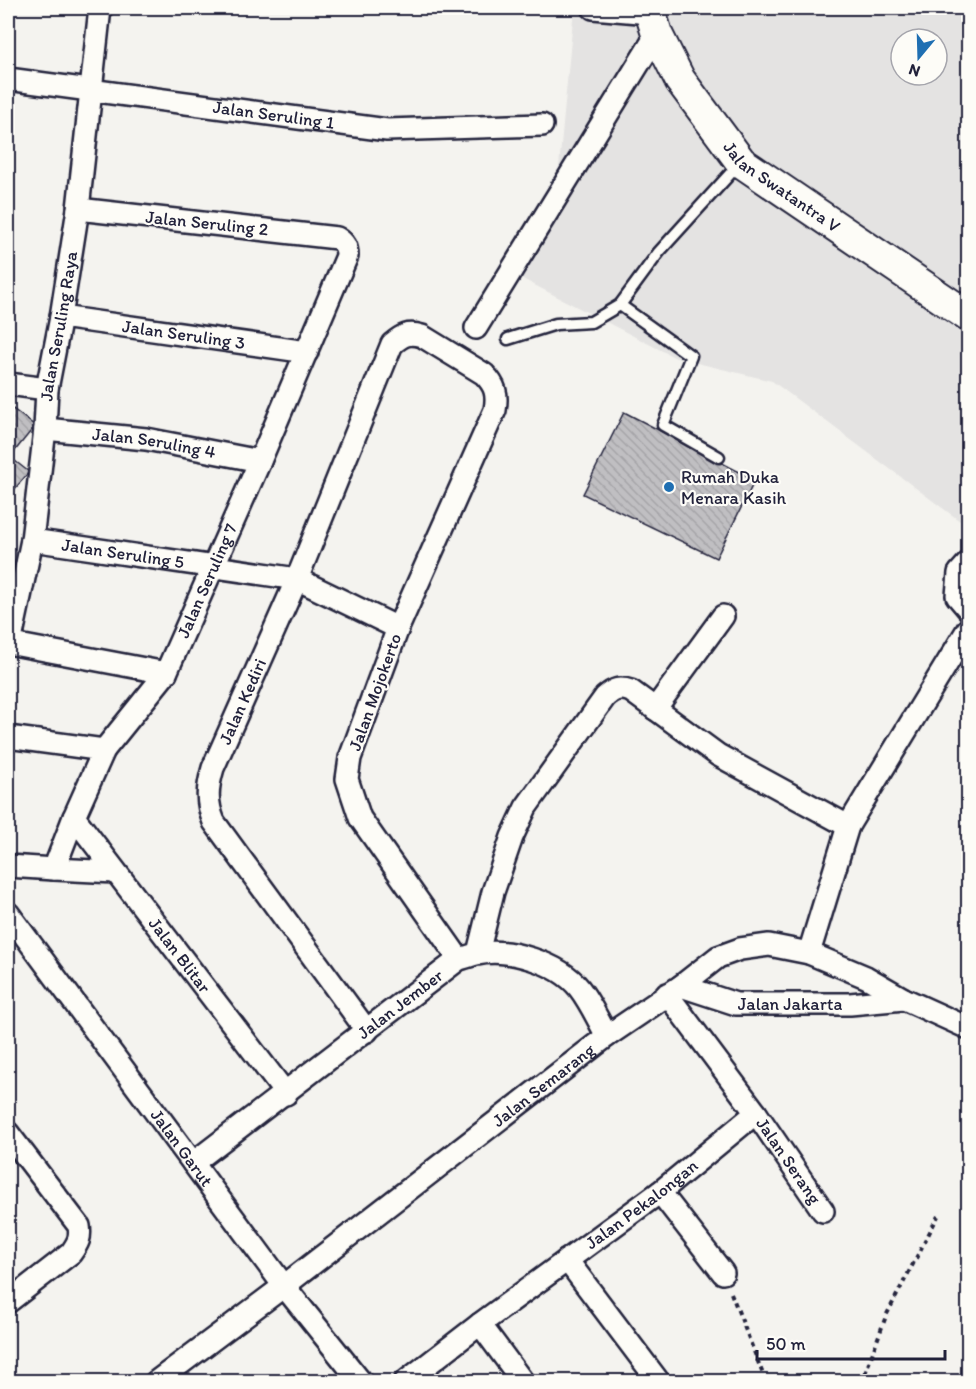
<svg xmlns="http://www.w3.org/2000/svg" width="976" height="1389" viewBox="0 0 976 1389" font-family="Itim,sans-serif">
  <defs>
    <pattern id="building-back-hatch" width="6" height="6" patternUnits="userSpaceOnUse" patternTransform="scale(1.5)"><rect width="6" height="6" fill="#c0bfc2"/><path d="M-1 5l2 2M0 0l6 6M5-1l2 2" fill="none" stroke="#a5a4a8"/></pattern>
  </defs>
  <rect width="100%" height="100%" fill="#f4f3ef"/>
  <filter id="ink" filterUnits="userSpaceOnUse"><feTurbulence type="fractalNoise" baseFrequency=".0167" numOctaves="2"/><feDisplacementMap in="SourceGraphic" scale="12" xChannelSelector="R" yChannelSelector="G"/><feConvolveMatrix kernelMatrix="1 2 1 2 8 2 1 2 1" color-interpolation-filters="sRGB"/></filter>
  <g filter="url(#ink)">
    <!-- built -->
    <path fill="#e4e3e2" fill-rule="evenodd" d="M574,8h394v519l-196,-146 -96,-23 -161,-83 42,-87zM901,39h36v36h-36z"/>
    <!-- building -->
    <g fill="url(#building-back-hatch)" stroke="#22223b" stroke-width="1.5">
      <polygon points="13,409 35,426 10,457 29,472 8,497 8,416"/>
      <polygon points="624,412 755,480 716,558 583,494"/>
    </g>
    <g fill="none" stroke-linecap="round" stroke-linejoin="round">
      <!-- service casing -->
      <g stroke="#22223b" stroke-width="15">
        <g id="service">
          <polyline points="620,305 691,356 663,425 719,457"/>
          <polyline points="508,339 556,324 591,322 620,305 659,252 739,164"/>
        </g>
      </g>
      <!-- minor casing -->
      <g stroke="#22223b" stroke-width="26">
        <g id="minor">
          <polyline points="593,8 650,13"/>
          <path id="s1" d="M8,79l379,51 155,-5"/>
          <path id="s2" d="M61,317l246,35"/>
          <polyline points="476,328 657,34"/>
          <polyline points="8,384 47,389"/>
          <path id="s3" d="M45,429l101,10 114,22"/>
          <path id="s4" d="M32,540l265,39 101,49"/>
          <polyline points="968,563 959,573 957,596 968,609"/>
          <polyline points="8,643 166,673"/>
          <path id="s5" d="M10,644l22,-104 13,-111 2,-40 14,-72 17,-108 22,-201"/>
          <polyline points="655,709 723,616"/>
          <polyline points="8,737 104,750"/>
          <path id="s6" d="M74,817l212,277"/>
          <path id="s7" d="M8,866l46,3 20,-52 30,-67 62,-77 94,-212 87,-205c0,-9 -2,-13 -10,-18l-259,-29"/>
          <polyline points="54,869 115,872"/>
          <path id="s8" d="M8,913l276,373 77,96"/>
          <path d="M478,953l15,-61 19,-55 14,-30 79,-110c9,-8 14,-10 26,-6l87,64 130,71"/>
          <polyline points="809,953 848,826 968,629"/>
          <path id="s9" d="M681,986l55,18h114l54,-5"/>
          <path id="s10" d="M367,1031l-153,-209c-8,-20 -7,-34 -1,-54l84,-189 95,-235c11,-9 16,-12 30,-8l62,38c11,11 14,20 11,36l-97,218 -48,130 -3,21 13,39 99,141"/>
          <path id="s11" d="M756,1113l67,98"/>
          <path d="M8,1133l71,93c2,12 -1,17 -8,27l-63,49"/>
          <path id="s12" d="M193,1163l266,-204c6,-1 12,-4 18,-5 31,-7 82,9 102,34 11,14 19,32 28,48"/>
          <polyline points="660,1192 723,1273"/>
          <polyline points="567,1260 659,1382"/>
          <polyline points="480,1324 523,1382"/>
          <path id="s13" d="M156,1382l128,-96 323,-250 74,-50 37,-29 22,-8 29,-4 40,8 57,24 38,22 64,29"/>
          <path id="s14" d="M405,1382l75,-58 180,-132 96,-79 -89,-119"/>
        </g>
      </g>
      <!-- secondary casing -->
      <g stroke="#22223b" stroke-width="34">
        <g id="secondary">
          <path id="s15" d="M649,8l8,26 23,46 61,82 227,154"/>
        </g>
      </g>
      <!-- path -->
      <g stroke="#22223b" stroke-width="4" stroke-dasharray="4.5 4.5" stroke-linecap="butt">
        <polyline points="731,1293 766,1382"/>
        <polyline points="862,1382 886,1316 938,1216"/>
      </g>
      <!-- service -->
      <use href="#service" stroke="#fdfcf7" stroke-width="10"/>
      <!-- minor -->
      <use href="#minor" stroke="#fdfcf7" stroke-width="21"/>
      <!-- secondary -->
      <use href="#secondary" stroke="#fdfcf7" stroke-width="30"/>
    </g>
  </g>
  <!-- markers -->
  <circle fill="#1f6fb2" stroke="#fdfcf7" stroke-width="2" cx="669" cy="487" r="6"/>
  <g text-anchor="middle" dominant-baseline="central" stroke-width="4.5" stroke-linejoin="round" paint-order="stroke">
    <!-- street labels -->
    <g font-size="18" fill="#22223b" stroke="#fdfcf7">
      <text stroke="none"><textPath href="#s1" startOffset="268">Jalan Seruling 1</textPath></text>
      <text stroke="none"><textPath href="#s15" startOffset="228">Jalan Swatantra V</textPath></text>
      <text transform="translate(207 223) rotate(6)">Jalan Seruling 2</text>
      <text stroke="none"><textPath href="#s5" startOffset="322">Jalan Seruling Raya</textPath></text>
      <text stroke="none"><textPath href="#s2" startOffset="124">Jalan Seruling 3</textPath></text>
      <text stroke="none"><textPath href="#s3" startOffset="110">Jalan Seruling 4</textPath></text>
      <text stroke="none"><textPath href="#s4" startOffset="92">Jalan Seruling 5</textPath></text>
      <text stroke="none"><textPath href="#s7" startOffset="375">Jalan Seruling 7</textPath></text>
      <text transform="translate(375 692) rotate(-70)">Jalan Mojokerto</text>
      <text stroke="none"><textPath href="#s10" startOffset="387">Jalan Kediri</textPath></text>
      <text stroke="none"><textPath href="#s6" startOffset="174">Jalan Blitar</textPath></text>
      <text stroke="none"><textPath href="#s9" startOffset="112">Jalan Jakarta</textPath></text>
      <text stroke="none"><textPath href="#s12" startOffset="261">Jalan Jember</textPath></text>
      <text stroke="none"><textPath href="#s13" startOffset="488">Jalan Semarang</textPath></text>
      <text stroke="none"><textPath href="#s8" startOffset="292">Jalan Garut</textPath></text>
      <text stroke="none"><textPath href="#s11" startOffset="58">Jalan Serang</textPath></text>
      <text stroke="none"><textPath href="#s14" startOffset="296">Jalan Pekalongan</textPath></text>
    </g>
    <!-- poi labels -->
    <g font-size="18" fill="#22223b" stroke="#fdfcf7" text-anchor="start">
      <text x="681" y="477">Rumah Duka<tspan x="681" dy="21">Menara Kasih</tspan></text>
    </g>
  </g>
  <!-- margin -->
  <rect width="976" height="1389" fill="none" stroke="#fdfcf7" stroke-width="30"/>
  <rect x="15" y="15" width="946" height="1359" fill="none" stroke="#22223b" stroke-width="2" filter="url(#ink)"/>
  <!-- north arrow -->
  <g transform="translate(919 57) rotate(199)"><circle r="28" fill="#fdfcf7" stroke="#a5a5ac" stroke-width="1.5"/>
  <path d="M0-4.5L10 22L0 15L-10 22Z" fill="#1f6fb2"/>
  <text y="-9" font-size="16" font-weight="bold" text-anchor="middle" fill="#22223b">N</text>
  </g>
  <!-- scale -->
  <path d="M757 1350v9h188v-9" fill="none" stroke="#22223b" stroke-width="3"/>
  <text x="766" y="1350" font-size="18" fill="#22223b" stroke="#fdfcf7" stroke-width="4.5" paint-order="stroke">50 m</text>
</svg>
